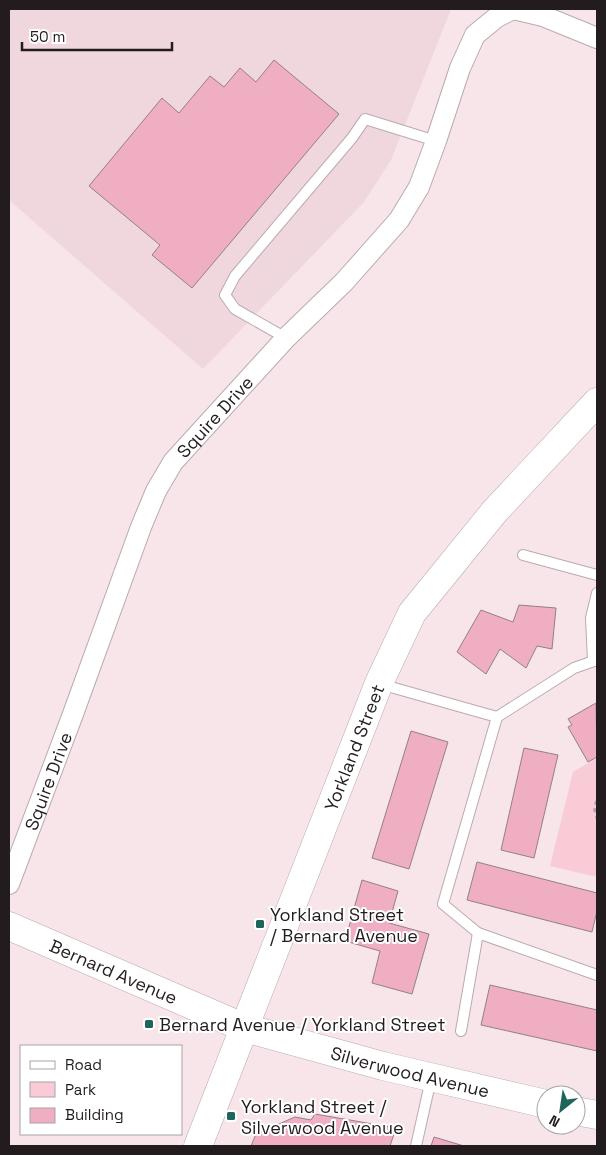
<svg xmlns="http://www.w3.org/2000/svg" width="606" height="1155" viewBox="0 0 606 1155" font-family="'Space Grotesk',sans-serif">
  <rect width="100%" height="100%" fill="#f7e5ea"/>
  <!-- built -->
  <polygon fill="#f0d6dd" points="9,9 451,9 391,160 364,202 203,369 9,200"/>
  <!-- green -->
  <polygon fill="#f9cbd7" points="597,758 597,877 550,866 573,772"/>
  <!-- building -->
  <g fill="#efaec1" stroke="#928186">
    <polygon points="274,60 339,114 192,288 152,255 160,245 89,186 162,98 179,113 210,76 224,87 240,68 256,82"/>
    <polygon points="519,605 556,608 552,649 537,646 526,668 500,649 486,674 457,652 481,610 513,622"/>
    <polygon points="596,703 597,757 588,762 568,727 572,725 568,719"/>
    <polygon points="411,731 448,742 409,869 372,858"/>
    <polygon points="524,748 558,755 534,858 501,850"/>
    <polygon points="477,862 597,893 597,911 592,932 467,900"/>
    <polygon points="362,880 398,891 389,923 429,934 412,994 372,983 380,951 345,941"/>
    <polygon points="490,985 597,1010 597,1051 481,1025"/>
    <polygon points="315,1114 396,1128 390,1146 251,1146 256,1134 295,1117 311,1120"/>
    <polygon points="434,1137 464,1146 431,1146"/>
  </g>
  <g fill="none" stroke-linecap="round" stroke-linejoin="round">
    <!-- lane casing -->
    <g stroke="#bbaaae" stroke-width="12">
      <g id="lane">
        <polyline points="286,338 235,309 225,295 235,276 352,138 365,119 436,141"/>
        <polyline points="523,555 597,575"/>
        <polyline points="597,660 574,668 497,717 443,904 478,933 597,975"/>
        <polyline points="593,661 591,618 597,593"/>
        <polyline points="380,684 497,717"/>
        <polyline points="461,1031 478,933"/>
        <polyline points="416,1146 431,1079"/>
      </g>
    </g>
    <!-- street casing -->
    <g stroke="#bbaaae" stroke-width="22">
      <g id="street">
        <polyline points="513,9 543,16 597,38"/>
        <path id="s1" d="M9,884l64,-170 68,-187 15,-36 17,-29 113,-124 58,-56 55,-62 20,-33 17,-46 24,-73 15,-33 22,-18 16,-8"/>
      </g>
    </g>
    <!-- secondary casing -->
    <g stroke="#bbaaae" stroke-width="29">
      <g id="secondary">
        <path id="s2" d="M9,926l236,102 138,38 163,38"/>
        <polyline points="576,1111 597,1115"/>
        <path id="s3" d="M198,1146l181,-463 33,-70 83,-102 102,-109"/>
      </g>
    </g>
    <!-- path -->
    <polyline stroke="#aea0a4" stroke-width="3" stroke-dasharray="4 4" stroke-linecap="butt" points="597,801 594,807 597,818"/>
    <!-- lane -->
    <use href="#lane" stroke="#fff" stroke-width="10"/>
    <!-- street -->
    <use href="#street" stroke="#fff" stroke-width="20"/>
    <!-- secondary -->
    <use href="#secondary" stroke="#fff" stroke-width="28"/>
  </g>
  <!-- markers -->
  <g fill="#1e665b" stroke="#fff" stroke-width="2">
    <rect x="255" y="919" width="10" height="10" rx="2.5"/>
    <rect x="144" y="1019" width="10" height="10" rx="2.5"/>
    <rect x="226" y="1111" width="10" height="10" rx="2.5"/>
  </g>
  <g text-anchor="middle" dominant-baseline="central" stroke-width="4" stroke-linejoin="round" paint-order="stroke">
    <!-- street labels -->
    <g font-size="18" fill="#221c1e" stroke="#fff">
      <text stroke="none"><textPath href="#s1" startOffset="515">Squire Drive</textPath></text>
      <text stroke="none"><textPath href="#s3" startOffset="428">Yorkland Street</textPath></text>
      <text stroke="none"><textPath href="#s1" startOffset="110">Squire Drive</textPath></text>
      <text stroke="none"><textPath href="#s2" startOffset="114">Bernard Avenue</textPath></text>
      <text stroke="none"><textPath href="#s2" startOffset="428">Silverwood Avenue</textPath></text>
    </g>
    <!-- poi labels -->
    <g font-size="18" fill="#221c1e" stroke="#fff" text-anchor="start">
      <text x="270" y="914">Yorkland Street<tspan x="270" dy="21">/ Bernard Avenue</tspan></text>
      <text x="159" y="1024">Bernard Avenue / Yorkland Street</text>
      <text x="241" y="1106">Yorkland Street /<tspan x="241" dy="21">Silverwood Avenue</tspan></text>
    </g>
  </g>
  <!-- border -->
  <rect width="606" height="1155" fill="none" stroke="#221c1e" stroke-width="20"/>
  <!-- legend -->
  <rect x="20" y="1045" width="162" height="90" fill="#ffffff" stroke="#a7a4a5"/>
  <rect x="30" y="1061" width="25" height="8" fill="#ffffff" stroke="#a7a4a5"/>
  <text x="65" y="1070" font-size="15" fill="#221c1e">Road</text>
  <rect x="30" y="1082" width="25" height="15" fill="#f9cbd7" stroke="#a7a4a5"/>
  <text x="65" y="1095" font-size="15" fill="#221c1e">Park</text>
  <rect x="30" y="1108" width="25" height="15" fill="#efaec1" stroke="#a7a4a5"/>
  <text x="65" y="1120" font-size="15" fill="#221c1e">Building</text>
  <!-- north arrow -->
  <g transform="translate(561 1110) rotate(210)"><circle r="24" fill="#ffffff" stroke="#a7a4a5"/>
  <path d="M0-4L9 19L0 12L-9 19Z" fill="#1e665b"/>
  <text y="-8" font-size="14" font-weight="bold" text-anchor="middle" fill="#221c1e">N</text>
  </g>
  <!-- scale -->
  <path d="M22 42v8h150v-8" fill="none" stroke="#221c1e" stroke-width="2.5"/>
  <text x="30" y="42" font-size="15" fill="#221c1e" stroke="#ffffff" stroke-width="4" paint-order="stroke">50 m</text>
</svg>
